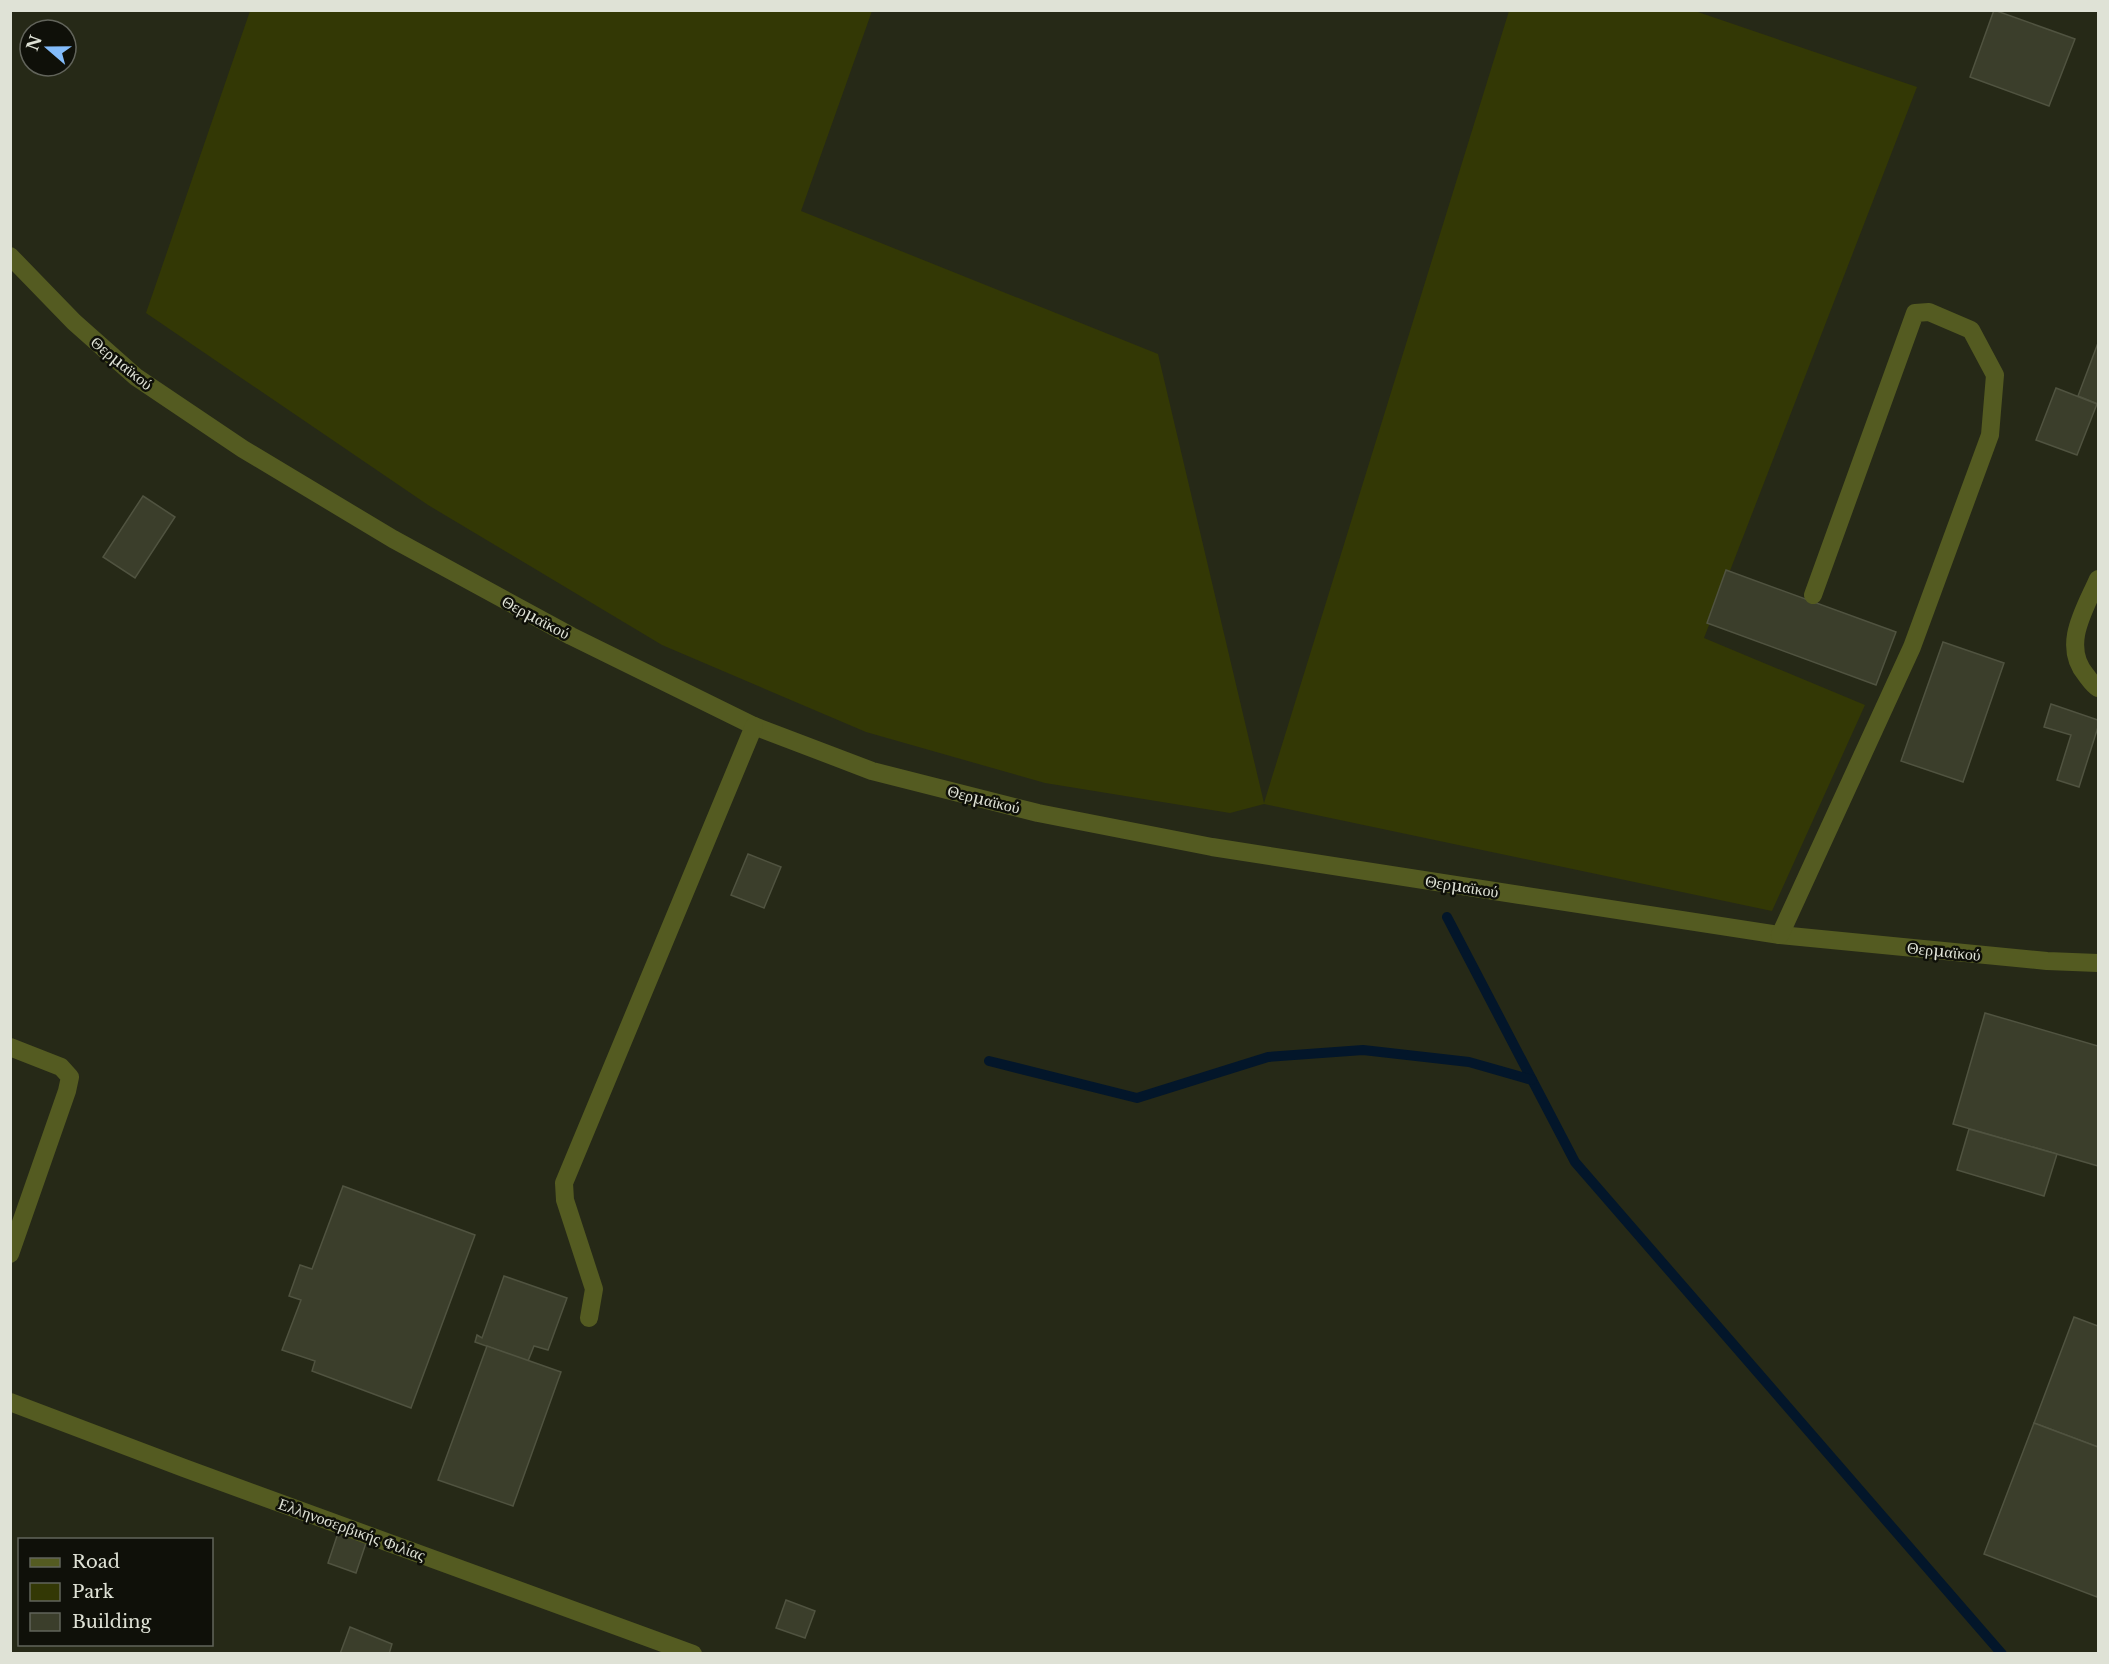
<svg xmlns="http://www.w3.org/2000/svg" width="2109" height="1664" viewBox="0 0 2109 1664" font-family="'Libre Baskerville',serif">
  <rect width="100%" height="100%" fill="#262917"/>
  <!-- green -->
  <polygon fill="#333805" points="250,11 872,11 801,211 1158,354 1264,803 1509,11 1695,11 1917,87 1704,638 1865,705 1772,911 1264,804 1230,813 1045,783 866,732 662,645 428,505 146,313"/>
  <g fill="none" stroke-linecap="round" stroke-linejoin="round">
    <!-- stream -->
    <g stroke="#03162a" stroke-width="10">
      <polyline points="1447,917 1575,1162 2002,1654"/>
      <polyline points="989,1061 1137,1098 1268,1057 1363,1050 1469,1062 1532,1080"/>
    </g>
  </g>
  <!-- building -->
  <g fill="#3b3e2b" stroke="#505340" stroke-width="1.5">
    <polygon points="1994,10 2075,39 2049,106 1970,77"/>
    <polygon points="2098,343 2098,404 2078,396"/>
    <polygon points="2056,388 2097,404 2077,455 2036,440"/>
    <polygon points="143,496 175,517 135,578 103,557"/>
    <polygon points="1726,570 1896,632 1876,685 1707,623"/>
    <polygon points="1943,642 2004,663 1963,782 1901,761"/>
    <polygon points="2051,704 2098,720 2098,727 2079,787 2057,780 2071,735 2044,727"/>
    <polygon points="748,854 781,867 764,908 731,895"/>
    <polygon points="1985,1013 2098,1046 2098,1166 1953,1124"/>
    <polygon points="1969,1129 2057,1154 2044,1196 1957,1170"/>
    <polygon points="343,1186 475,1235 411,1408 312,1371 315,1361 282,1350 301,1300 289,1296 300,1265 312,1269"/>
    <polygon points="504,1276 567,1298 548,1350 534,1346 528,1361 475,1342 477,1335 482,1338"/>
    <polygon points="2074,1317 2098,1326 2098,1447 2034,1423"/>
    <polygon points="487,1346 561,1372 513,1506 438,1480"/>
    <polygon points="2034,1423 2098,1447 2098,1592 2097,1597 1984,1554"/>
    <polygon points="339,1530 367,1540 356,1573 328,1563"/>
    <polygon points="786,1600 815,1611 805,1638 776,1628"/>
    <polygon points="350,1627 392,1644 389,1654 340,1654"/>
  </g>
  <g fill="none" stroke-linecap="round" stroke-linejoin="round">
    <!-- minor -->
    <g stroke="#545b21" stroke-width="18">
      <polyline points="10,256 74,322 136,377 243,449 393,539 571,636 754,726 872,771 1038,813 1212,847 1520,895 1780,935 2047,961 2098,963"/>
      <path d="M2098,579c-13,30 -37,66 -12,96 4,5 7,10 12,13"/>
      <polyline points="1780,935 1912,647 1990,435 1995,375 1971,330 1929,312 1915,313 1813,595"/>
      <polyline points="10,1047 61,1067 70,1077 67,1091 10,1254"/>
      <polyline points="589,1318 594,1289 565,1200 564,1183 754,726"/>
      <polyline points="10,1402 184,1468 693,1654"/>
    </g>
  </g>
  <g text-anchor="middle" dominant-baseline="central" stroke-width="5" stroke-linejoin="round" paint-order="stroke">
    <!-- street labels -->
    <g font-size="16" fill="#dfe2d6" stroke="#0f1009">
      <text transform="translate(122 363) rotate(39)">Θερμαϊκού</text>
      <text transform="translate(536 617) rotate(28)">Θερμαϊκού</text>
      <text transform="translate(984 799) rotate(14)">Θερμαϊκού</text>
      <text transform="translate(1462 886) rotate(9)">Θερμαϊκού</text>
      <text transform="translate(1944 951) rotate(6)">Θερμαϊκού</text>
      <text transform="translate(352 1529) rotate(20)">Ελληνοσερβικής Φιλίας</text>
    </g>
  </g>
  <!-- border -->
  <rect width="2109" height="1664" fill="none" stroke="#dfe2d6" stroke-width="24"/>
  <!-- legend -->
  <rect x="18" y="1538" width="195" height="108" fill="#0f1009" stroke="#62645b" stroke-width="1.5"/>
  <rect x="30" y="1558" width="30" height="9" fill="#545b21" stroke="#62645b" stroke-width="1.5"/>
  <text x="72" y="1568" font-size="18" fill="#dfe2d6">Road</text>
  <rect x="30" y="1583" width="30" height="18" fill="#333805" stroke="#62645b" stroke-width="1.5"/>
  <text x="72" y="1598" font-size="18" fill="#dfe2d6">Park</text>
  <rect x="30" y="1613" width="30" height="18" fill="#3b3e2b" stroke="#62645b" stroke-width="1.5"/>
  <text x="72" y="1628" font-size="18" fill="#dfe2d6">Building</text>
  <!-- north arrow -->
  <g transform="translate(48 48) rotate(290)"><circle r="28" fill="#0f1009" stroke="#62645b" stroke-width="1.5"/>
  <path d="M0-4.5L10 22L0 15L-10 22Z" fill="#83bcfb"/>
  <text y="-9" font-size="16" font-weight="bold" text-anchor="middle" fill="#dfe2d6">N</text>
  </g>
</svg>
